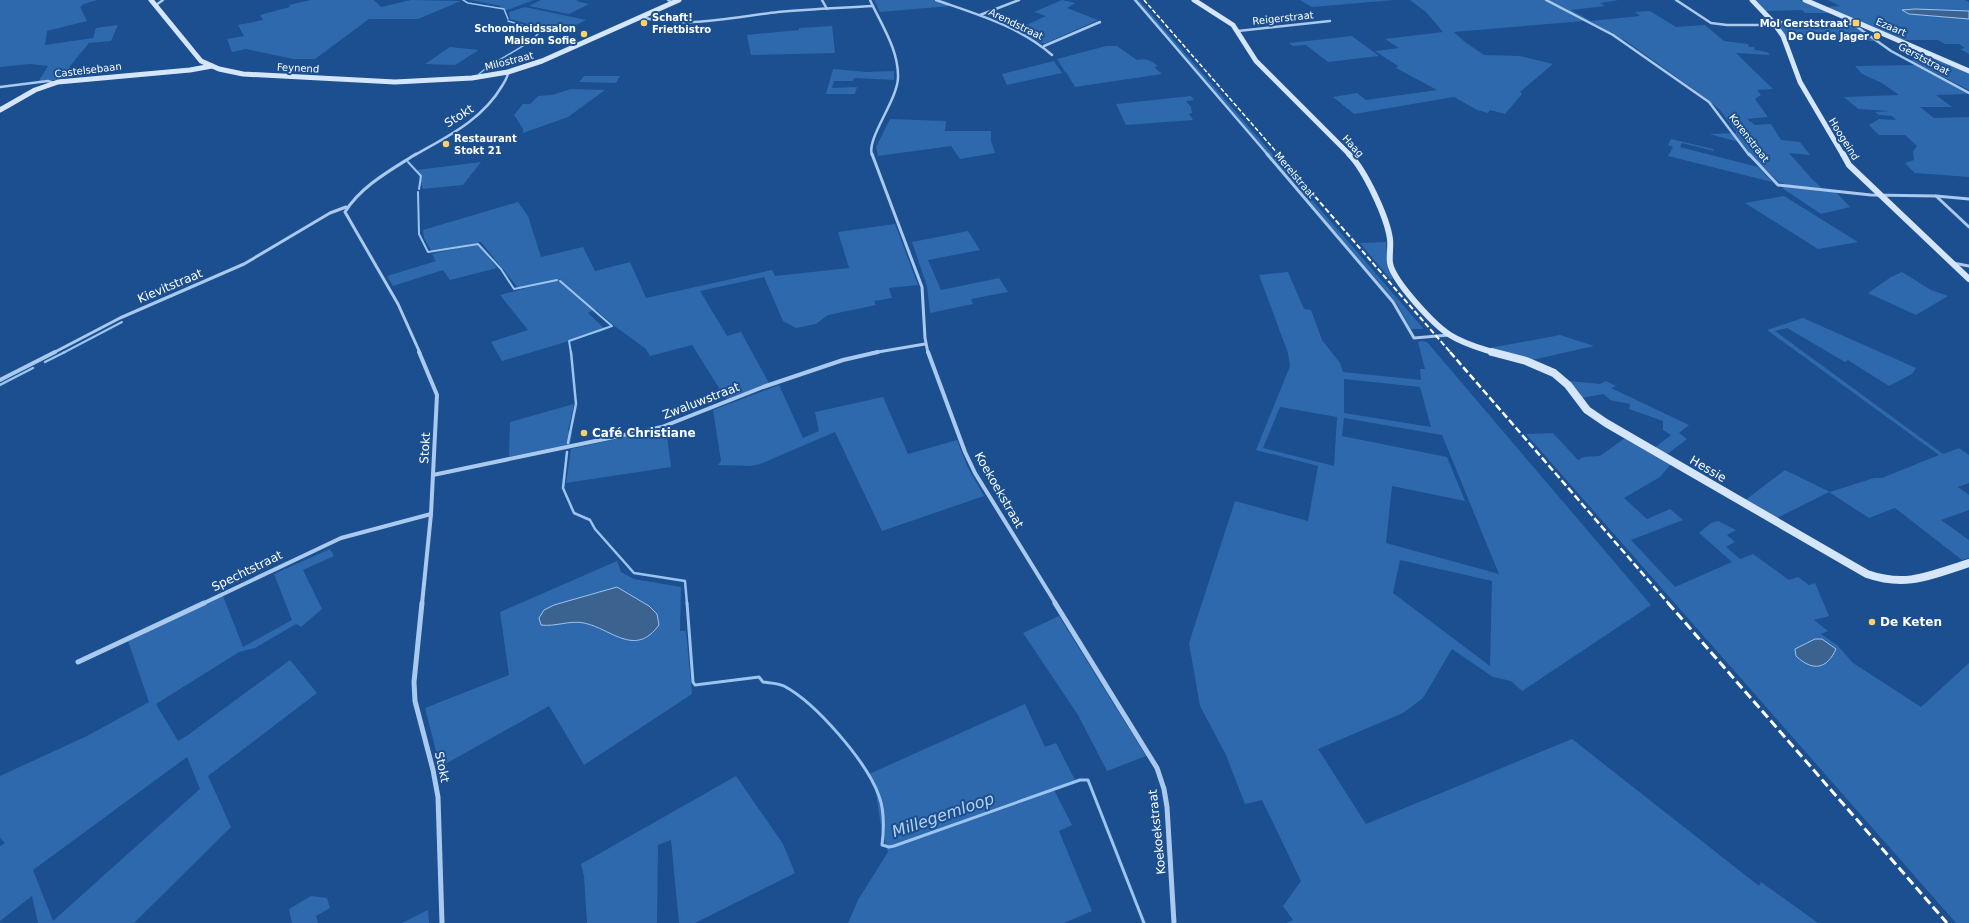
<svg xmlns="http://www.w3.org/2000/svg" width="1969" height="923" viewBox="0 0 1969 923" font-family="'DejaVu Sans',sans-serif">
  <rect width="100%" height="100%" fill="#1b4f8f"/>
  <!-- green -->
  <g fill="#2e69ad" fill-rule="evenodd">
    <polygon points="0,0 97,0 84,4 80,7 87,21 47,31 45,45 93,38 96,28 118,25 111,41 89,43 70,66 63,79 38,82 48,66 30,64 0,67"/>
    <polygon points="311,0 374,0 381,7 411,0 461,1 418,19 369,19 315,59 293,59 246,49 232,52 227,39 244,36 238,25 263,20 260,15 290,7 289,5"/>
    <polygon points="470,0 534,0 507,10 499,9 501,6"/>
    <polygon points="541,0 579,0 576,1 589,4 569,14 529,6"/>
    <polygon points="874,0 933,0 950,6 880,12"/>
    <polygon points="1062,0 1075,3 1067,8 1098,20 1046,43 1041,43 1016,30 1046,16 1034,12"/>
    <polygon points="1136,0 1139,0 1423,328 1422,329 1411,329 1397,304"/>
    <polygon points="1300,0 1394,0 1312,7"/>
    <polygon points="1410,0 1544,0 1584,21 1454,32 1465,42 1484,55 1520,56 1553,64 1520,92 1522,94 1505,114 1490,110 1488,113 1477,110 1454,97 1354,114 1333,97 1357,93 1366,100 1437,90 1396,68 1398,66 1375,51 1399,48 1385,39 1443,32 1427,13"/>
    <polygon points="1548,0 1619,0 1600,3 1605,6 1571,10 1591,21 1640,16 1635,12 1650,11 1676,27 1705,25 1724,41 1748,44 1749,47 1754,47 1755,50 1767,52 1770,55 1736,53 1773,89 1757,90 1761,95 1755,99 1768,117 1747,119 1755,125 1771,124 1781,140 1800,142 1810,155 1789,153 1812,179 1823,189 1788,185 1779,182 1752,157 1748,156 1739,142 1709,134 1737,133 1720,110 1706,98 1626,41"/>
    <polygon points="1755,0 1800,0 1831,13 1805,13 1802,10 1766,11"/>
    <polygon points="1828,0 1965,0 1969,2 1969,11 1902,10 1909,14 1969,19 1969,54 1960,49 1965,48 1959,44 1945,44 1938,40 1901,40 1825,7 1840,6"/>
    <polygon points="525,7 586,20 563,32 551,29 543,32 524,27 528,24 510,19 509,12"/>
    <polygon points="1777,23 1854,25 1875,41 1812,41 1806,35 1789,34 1790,38 1785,38 1783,31"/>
    <polygon points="832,26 835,53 751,55 747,35 799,30 799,28"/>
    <polygon points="1352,36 1379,56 1328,62 1306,45 1293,46 1289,43"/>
    <path d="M1106,46h11l20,14c10,-2 13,0 21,6l-4,1 8,7 -87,13 -9,-15 -59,13 -5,-11 52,-13 8,12 3,-1 -8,-13z"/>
    <polygon points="450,47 479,50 455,65 425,64"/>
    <polygon points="1938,59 1969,73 1969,90 1910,60"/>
    <polygon points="1915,65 1969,94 1936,95 1952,107 1920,107 1934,118 1969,117 1969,177 1915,173 1905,163 1914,160 1913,151 1917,146 1905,135 1879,135 1869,125 1879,119 1896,120 1892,116 1879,115 1875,112 1890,111 1858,109 1844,97 1899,95 1882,83 1862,74 1855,66"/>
    <polygon points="833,69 866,72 894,71 894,80 854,78 853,81 834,81 832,88 857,87 855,94 826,94"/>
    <polygon points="584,76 620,76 616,83 579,82"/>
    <polygon points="571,89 605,90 568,117 523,133 523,129 514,115 523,104 530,104 538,96 552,95"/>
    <polygon points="1191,96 1194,100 1186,101 1191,107 1192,113 1189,114 1193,120 1126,125 1116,104"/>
    <polygon points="890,119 946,121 945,131 991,131 991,141 995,153 960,159 951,146 878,156 876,147"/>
    <polygon points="1671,139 1713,149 1714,151 1682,143 1680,147 1758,167 1772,182 1668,156 1673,147 1668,145"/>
    <polygon points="481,162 463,185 423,189 417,170"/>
    <polygon points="1784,187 1836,192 1850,207 1821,214 1782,188"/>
    <polygon points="1784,196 1858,242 1818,249 1745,203"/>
    <polygon points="518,202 528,216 541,257 583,247 595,271 630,262 646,298 772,270 775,276 849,268 838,232 895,224 918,285 889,288 892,298 874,301 876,305 828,315 816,324 796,328 783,321 764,277 700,291 727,336 741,332 769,383 726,399 692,345 650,356 646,349 616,327 595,309 588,313 606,330 502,361 491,342 528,330 500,295 568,277 519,289 481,242 432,252 424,238 423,230"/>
    <polygon points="968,231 980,250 928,260 941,290 999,278 1008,292 971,299 973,304 930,313 927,286 912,242"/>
    <polygon points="1386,242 1388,267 1393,279 1390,279 1360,243"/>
    <polygon points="478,244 497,268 450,280 443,270 393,286 387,276 436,261 432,254"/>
    <path d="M1288,272l16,37 7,1 11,30 18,23 3,9 78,8 -1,-11h5l-7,-27 3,-1 6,1 224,263 -129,86 -11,-10 -18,-4 -41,-28 -29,49 -20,15 -85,36 48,75 206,-85 187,147 2,-4 57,41h-532l7,-3 -10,-14 18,-25 -39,-81 -17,4 -19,-49 -26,-49 -11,-63 46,-142 73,20 10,-55 -62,-16 34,-84 -2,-13 -29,-78zM1344,379l76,8 11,40 -87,-14zM1280,407l57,10 -3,49 -71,-18zM1344,418l98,17 57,139 -113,-31 6,-57 73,15 -18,-44 -105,-21zM1400,560l92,21 -2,85 -97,-73z"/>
    <polygon points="1902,272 1931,290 1948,296 1916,315 1868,293 1891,277"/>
    <polygon points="1803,318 1916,368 1912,374 1889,386 1848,360 1845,362 1787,328 1775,331 1943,454 1959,448 1969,455 1969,483 1958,487 1969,495 1969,510 1941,520 1969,540 1969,558 1962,560 1895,508 1869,518 1829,492 1777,518 1744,501 1785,470 1830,492 1874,478 1882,478 1939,455 1767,330"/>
    <polygon points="1560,335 1594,346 1532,360 1490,348"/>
    <polygon points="1569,381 1600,384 1606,381 1616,386 1611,388 1689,425 1679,433 1687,439 1666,455 1654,448 1671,435 1663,430 1663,421 1629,409 1630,404 1610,400 1604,394 1581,398"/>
    <polygon points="779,385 803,438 819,431 815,412 883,397 908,454 957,440 967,466 984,496 882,531 835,432 760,464 751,466 718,465 721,461 713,410"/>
    <polygon points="574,404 568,431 572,432 570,444 509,457 510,422"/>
    <polygon points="666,428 671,467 566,483 571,449"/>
    <polygon points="1553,433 1578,460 1584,457 1600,456 1625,438 1671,464 1660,477 1624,498 1647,519 1670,509 1683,520 1631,540 1675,587 1732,562 1699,533 1711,523 1718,521 1736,530 1727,535 1735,542 1726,547 1740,559 1753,554 1789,580 1798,577 1809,585 1815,583 1829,616 1814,620 1828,631 1821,634 1837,645 1853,663 1921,707 1969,663 1969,923 1956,923 1526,434"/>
    <path d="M330,549l4,7 -31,14 19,39 -21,18 -5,-3 -41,24 -16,4 -83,52 22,37 10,-6 102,-75 27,33 -109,83 23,51 -97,96h-96l-6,-27 -32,25v-75l5,-3 -5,-5v-62l87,-40 62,-34 -21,-61 95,-45 20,51 49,-27 -18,-46zM187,757l13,32 -147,132 -20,-51z"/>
    <polygon points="617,561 621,572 634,579 681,587 680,631 686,631 692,694 584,765 549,706 440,767 425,708 509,675 500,612"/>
    <polygon points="1059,616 1146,756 1107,771 1078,715 1023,633"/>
    <polygon points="1025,704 1045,747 1056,743 1075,780 1054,790 1072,825 1059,831 1092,911 1064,923 848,923 858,900 888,852 882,832 874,781 869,774"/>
    <polygon points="736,776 783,844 795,873 695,923 679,923 671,840 658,845 657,923 587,923 584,876 581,864"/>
    <polygon points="311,896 327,898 330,908 316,916 318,923 292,923 289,909"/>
    <polygon points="428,910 429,923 402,923"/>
  </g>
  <!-- water -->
  <g fill="#3c6290" stroke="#9cc4f0">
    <polygon points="1915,9 1969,11 1969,19 1909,14 1902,10"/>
    <path d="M617,587l32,19 8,8 2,11c-24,33 -47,4 -75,-2 -14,-3 -29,4 -43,2l-2,-7 5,-8 10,-5z"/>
    <path d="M1815,639h7l14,10c-9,20 -23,23 -40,7l-1,-7z"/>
  </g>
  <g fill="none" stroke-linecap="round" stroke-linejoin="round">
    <!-- stream-far3 -->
    <g stroke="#9cc4f0" stroke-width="1.5">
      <polyline points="463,0 468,3 504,9 508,19"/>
      <path d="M479,74c19,-17 45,-24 62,-43l-33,-10"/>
    </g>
    <!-- stream-far2 -->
    <g stroke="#9cc4f0" stroke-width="2">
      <polyline points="408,162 421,176 419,189"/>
      <polyline points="418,192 419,234 428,252 478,244 501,269 514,289 557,280"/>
      <polyline points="560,281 612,326 569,341 571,353"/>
      <polyline points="63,353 122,322"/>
    </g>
    <!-- stream-far1 -->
    <g stroke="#9cc4f0" stroke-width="2.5">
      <polyline points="45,362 65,352"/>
      <polyline points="0,385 33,368"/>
      <polyline points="568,443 576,404 571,352"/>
      <polyline points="567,452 563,488 574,513 590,520 595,529 634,573 685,581 687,604"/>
    </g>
    <!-- stream -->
    <path stroke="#9cc4f0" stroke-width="3" d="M687,603l6,79 2,3 64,-8 4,5c6,1 15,1 21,4 32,17 83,76 95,110 6,16 5,33 3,49l7,2 5,-1 186,-66h8l56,143"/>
    <!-- street-far3 -->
    <g stroke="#a9c9ee" stroke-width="2.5">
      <polyline points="668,0 673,3"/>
      <polyline points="822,0 827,9"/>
      <path d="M870,0c11,24 29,50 28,78 -1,23 -32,61 -26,77"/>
      <path d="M936,0c40,14 83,26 116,55"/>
      <polyline points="1135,0 1268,155"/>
      <polyline points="1546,0 1613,35 1709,102 1749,155"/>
      <polyline points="1676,0 1711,23 1727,25 1775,25"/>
      <polyline points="156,5 163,0"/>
      <polyline points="980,15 1019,0"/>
      <path d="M641,17c44,12 92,0 137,-5 31,-3 63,-4 95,-6"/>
      <polyline points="1773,22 1855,24"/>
      <polyline points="1853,24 1891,51 1969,93"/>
      <polyline points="1238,31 1330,21"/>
      <polyline points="1044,46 1100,22"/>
      <polyline points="0,87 48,81 54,83"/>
      <path d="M415,155c33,-19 67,-35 87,-69 3,-5 6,-9 6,-14"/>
    </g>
    <!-- street-far2 -->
    <g stroke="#a9c9ee" stroke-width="3">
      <path d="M416,154c-25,16 -55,32 -71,58l53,92 22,49"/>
      <polyline points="872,154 922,287 925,338 928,353"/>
      <polyline points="1267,154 1393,302 1414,338 1449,335"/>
      <polyline points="1749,154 1778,185 1871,195 1936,196 1969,199"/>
      <polyline points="1936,196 1969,227"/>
      <polyline points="1953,263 1969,266"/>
      <polyline points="53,353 120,318 244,264 330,213 346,207"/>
      <polyline points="872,353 925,344"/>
    </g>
    <!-- street-far1 -->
    <g stroke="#a9c9ee" stroke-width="4">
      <polyline points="419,352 437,395 431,514 422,604"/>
      <polyline points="928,352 965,452 975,473 1056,604"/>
      <polyline points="0,380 55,352"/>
      <polyline points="433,475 662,427 763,387 843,360 878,352"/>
      <polyline points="202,604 341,538 431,514"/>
    </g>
    <!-- street -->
    <g stroke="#a9c9ee" stroke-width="5">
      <polyline points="422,603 414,682 415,701 433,770 438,797 442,923"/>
      <polyline points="1055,603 1157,768 1164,789 1167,807 1174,923"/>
      <polyline points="78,662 204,603"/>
    </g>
    <!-- secondary-far2 -->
    <g stroke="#d6e6fa" stroke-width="5">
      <polyline points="151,0 201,61 219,69 243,74 395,82 472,78 508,72 542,61 679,0"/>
      <polyline points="1194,0 1233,25 1256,61 1350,155"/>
      <polyline points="1752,0 1773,22 1783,36 1800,82 1843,155"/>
      <polyline points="1805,0 1969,71"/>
      <polyline points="0,110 35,90 58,82 190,70 212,66"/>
    </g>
    <!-- secondary-far1 -->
    <g stroke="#d6e6fa" stroke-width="6">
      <path d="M1349,154c16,16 38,63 41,85 1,8 -1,16 0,24 3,18 44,62 60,72 14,9 30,13 45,18"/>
      <polyline points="1843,154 1849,165 1969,279"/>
    </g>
    <!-- secondary -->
    <path stroke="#d6e6fa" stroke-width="8" d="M1492,352l34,9 28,12 14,12 19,25 19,13 261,151c40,14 64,1 102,-11"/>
    <!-- rail-far3 -->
    <polyline stroke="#fff" stroke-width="1.5" stroke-dasharray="4.5 2" stroke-linecap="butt" points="1144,0 1279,155"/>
    <!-- rail-far2 -->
    <polyline stroke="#fff" stroke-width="2" stroke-dasharray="5.5 2.5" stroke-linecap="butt" points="1278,154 1451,353"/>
    <!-- rail-far1 -->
    <polyline stroke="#fff" stroke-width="2.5" stroke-dasharray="7 3" stroke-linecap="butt" points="1450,352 1669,604"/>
    <!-- rail -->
    <polyline stroke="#fff" stroke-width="3" stroke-dasharray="9 4" stroke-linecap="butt" points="1668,603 1947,923"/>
  </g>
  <!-- markers -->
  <g fill="#ffd166" stroke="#1b4f8f" stroke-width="1.5">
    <circle cx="644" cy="23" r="4"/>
    <rect x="1852" y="19" width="8" height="8" rx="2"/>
    <circle cx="584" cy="34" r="4"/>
    <circle cx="1877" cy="36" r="4"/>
    <circle cx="446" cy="144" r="4"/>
    <circle cx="584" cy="433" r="4"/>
    <circle cx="1872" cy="622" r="4"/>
  </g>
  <g text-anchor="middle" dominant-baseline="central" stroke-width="4" stroke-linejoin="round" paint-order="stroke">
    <!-- far-poi labels -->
    <g font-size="10" font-weight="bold" fill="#fff" stroke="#1b4f8f" text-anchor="end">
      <text x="652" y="17" text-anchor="start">Schaft!<tspan x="652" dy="12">Frietbistro</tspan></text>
      <text x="1848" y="23">Mol Gerststraat</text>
      <text x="576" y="28">Schoonheidssalon<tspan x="576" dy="12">Maison Sofie</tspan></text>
      <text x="1869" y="36">De Oude Jager</text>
      <text x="454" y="138" text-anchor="start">Restaurant<tspan x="454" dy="12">Stokt 21</tspan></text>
    </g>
    <!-- far-street labels -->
    <g font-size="10" fill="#fff" stroke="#1b4f8f">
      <text transform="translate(1283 18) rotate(-6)">Reigerstraat</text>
      <text transform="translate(1016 24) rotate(26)">Arendstraat</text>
      <text transform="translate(1891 27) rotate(23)">Ezaart</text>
      <text transform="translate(1924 59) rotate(28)">Gerststraat</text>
      <text transform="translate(509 61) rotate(-14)">Milostraat</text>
      <text transform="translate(298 68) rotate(3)">Feynend</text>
      <text transform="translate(88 70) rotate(-7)">Castelsebaan</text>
      <text transform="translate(1749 138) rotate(52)">Korenstraat</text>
      <text transform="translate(1844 139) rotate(58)">Hoogeind</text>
      <text transform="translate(1353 146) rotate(48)">Haag</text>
      <text transform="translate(1295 175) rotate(50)">Merelstraat</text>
    </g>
    <!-- street labels -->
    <g font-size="12" fill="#fff" stroke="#1b4f8f">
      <text transform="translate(459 116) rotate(-32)">Stokt</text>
      <text transform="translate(170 286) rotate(-23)">Kievitstraat</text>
      <text transform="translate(701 401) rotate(-21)">Zwaluwstraat</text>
      <text transform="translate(425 448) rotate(-86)">Stokt</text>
      <text transform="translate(1708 469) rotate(30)">Hessie</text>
      <text transform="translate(999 490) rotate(60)">Koekoekstraat</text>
      <text transform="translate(247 571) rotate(-26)">Spechtstraat</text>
      <text transform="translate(442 767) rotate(78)">Stokt</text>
      <text transform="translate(1157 832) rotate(-96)">Koekoekstraat</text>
    </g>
    <!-- poi labels -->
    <g font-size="12" font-weight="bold" fill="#fff" stroke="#1b4f8f" text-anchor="start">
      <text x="592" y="433">Café Christiane</text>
      <text x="1880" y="622">De Keten</text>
    </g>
    <!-- near-water labels -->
    <g font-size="16" font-style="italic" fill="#b5d3f5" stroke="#1b4f8f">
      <text transform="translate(943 815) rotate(-19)">Millegemloop</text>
    </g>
  </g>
</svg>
